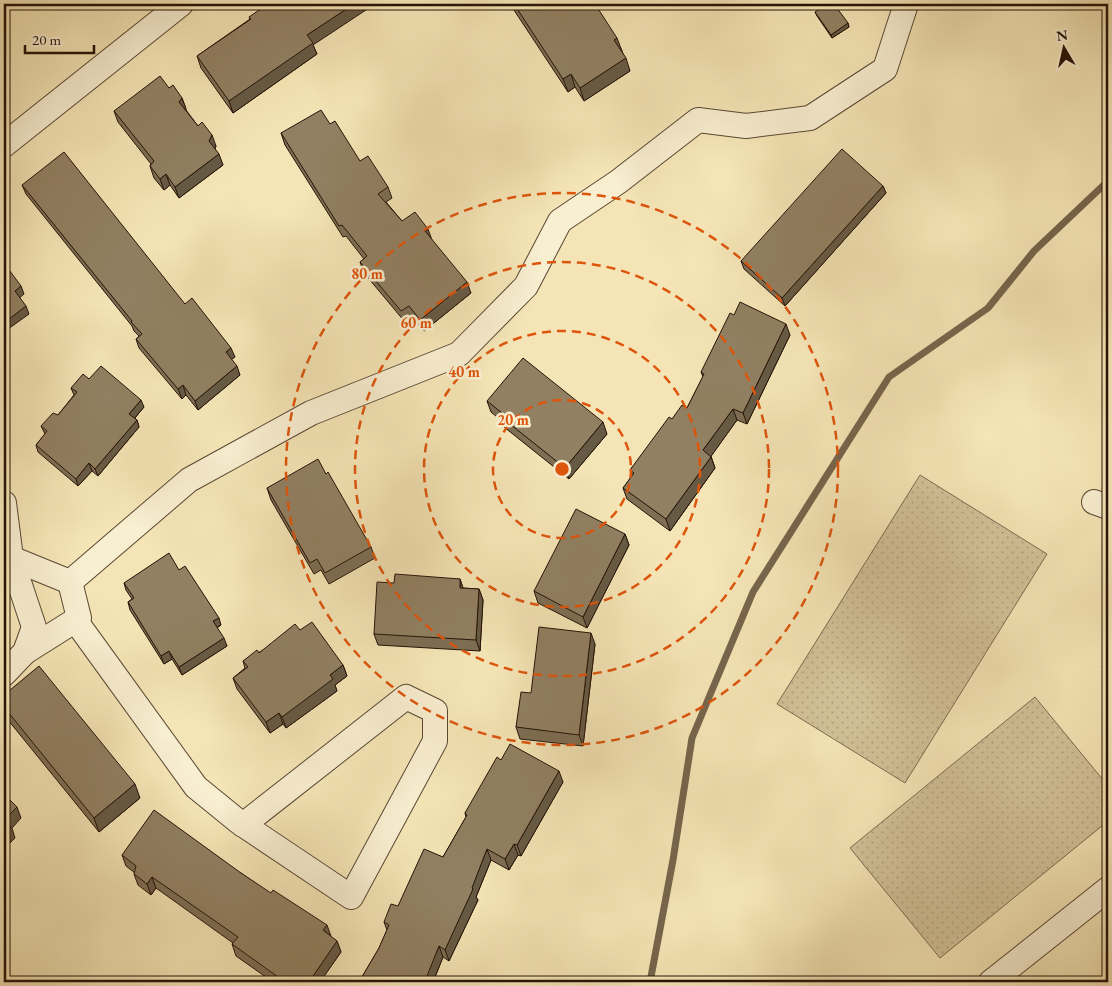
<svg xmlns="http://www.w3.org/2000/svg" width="1112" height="986" viewBox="0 0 1112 986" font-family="'EB Garamond',serif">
  <defs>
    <pattern id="park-dots" width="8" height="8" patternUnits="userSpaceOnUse" patternTransform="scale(1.25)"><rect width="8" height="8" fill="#d2c198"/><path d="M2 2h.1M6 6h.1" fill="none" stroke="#b4a582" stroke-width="1.8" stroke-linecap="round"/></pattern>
  </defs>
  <rect width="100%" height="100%" fill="#f5e5b6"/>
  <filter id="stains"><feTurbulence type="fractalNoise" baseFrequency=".004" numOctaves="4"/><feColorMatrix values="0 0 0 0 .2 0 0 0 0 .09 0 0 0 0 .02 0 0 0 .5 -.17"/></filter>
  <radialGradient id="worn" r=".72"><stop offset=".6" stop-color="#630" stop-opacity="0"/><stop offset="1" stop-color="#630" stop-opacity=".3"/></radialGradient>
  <!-- park -->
  <g fill="url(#park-dots)" stroke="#7c6a50">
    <polygon points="920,475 1047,554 905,783 777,704"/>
    <polygon points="1035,697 1108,786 1108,821 940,958 850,848"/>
  </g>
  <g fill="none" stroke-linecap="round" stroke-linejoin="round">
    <!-- stream -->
    <polyline stroke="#77654c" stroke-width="7" points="650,982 673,860 692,738 753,592 889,377 988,308 1034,251 1108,181"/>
    <!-- minor casing -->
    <g stroke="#594733" stroke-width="26">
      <g id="minor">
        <polyline points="4,145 181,4"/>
        <polyline points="1094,502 1108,507"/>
        <polyline points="4,503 11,558 34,627 25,652 4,674"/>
        <polyline points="11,558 70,582 79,618 25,652"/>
        <polyline points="70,582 189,480 311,413 459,354 526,286 560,221 618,182 698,120 746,126 810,118 885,69 906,4"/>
        <polyline points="75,620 196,787 239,822 351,897 435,741 435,711 406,697 243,825"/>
        <polyline points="991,982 1108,889"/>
      </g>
    </g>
    <!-- minor -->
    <use href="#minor" stroke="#f8eed0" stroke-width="24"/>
  </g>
  <!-- wall -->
  <g fill="#7d6e54" stroke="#251207">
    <polygon points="510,4 595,4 622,51 630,71 584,101 575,87 568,92"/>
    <polygon points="815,12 848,23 849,27 832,38 817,16"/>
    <polygon points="249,17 313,45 317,54 233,113 201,68 197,56 250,19"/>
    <polygon points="169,88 182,98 186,109 186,110 198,126 216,146 215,149 223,165 179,198 170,185 164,190 154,178 150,166 151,164 118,122 114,111"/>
    <polygon points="330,124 360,161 388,187 392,198 386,202 402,221 431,239 471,293 424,331 413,318 405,322 364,273 360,262 364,259 346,236 343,237 285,145 281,133"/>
    <polygon points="22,185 185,304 235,357 231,359 240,375 198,410 186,395 182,399 139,348 136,339 139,336 134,331 132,326 26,194"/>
    <polygon points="883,186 886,193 785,306 744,269 741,261"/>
    <polygon points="790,335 747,424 737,420 711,456 715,468 670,531 627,499 623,488 632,476 630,470 672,419 687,408 703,377 701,372"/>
    <polygon points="89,379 144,407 135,418 137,420 139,427 98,476 92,471 78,486 38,452 36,445 45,434 41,426 58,415 74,395 71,388"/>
    <polygon points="487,401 607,434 569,479 504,427 502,421 491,412"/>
    <polygon points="326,474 371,547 375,558 329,584 321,570 314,574 271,500 267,488"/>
    <polygon points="625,534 629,545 587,628 538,603 534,591"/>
    <polygon points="179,570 221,625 217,628 227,646 182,675 172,659 164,664 130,610 128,602 132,599 126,590 124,583"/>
    <polygon points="460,579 463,588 479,589 483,600 480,651 378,645 374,634 394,583"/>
    <polygon points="300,630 343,665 347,676 335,685 337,691 286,728 283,724 270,733 237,689 233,678 245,668 243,661"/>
    <polygon points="595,644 583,746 520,739 516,727 531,693"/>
    <polygon points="1108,662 1108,682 1102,666"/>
    <polygon points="4,695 140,798 99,832 4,715"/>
    <polygon points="501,760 563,782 521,856 518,855 509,870 491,860 476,897 478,900 449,961 443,957 433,982 359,982 379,948 387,930 384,922 443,857 466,817 465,813"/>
    <polygon points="122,855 241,873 337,941 341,952 320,982 273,982 236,956 232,944 233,943 156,888 151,895 138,885 134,874 135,873 126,866"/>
  </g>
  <!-- shaded-wall -->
  <g fill="#665a45" stroke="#251207">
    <polygon points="354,4 375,4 313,45 317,54 233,113 229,101 307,35"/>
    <polygon points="502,4 509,4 504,7"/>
    <polygon points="848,23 849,27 832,38 831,35"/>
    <polygon points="617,38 622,51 618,53 614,40"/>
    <polygon points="626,58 630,71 584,101 580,88"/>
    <polygon points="571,74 575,87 568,92 563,79"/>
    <polygon points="182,98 186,109 183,113 179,102"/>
    <polygon points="212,135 216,146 213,152 209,141"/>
    <polygon points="219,154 223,165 179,198 175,187"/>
    <polygon points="166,174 170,185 164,190 160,179"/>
    <polygon points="883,186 886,193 785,306 782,298"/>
    <polygon points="428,229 432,240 425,231"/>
    <polygon points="467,282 471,293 424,331 420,320"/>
    <polygon points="21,286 24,294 18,299 15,291"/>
    <polygon points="26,306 29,314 4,332 4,323"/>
    <polygon points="786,324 790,335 747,424 743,413"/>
    <polygon points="231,348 235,357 229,361 226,352"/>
    <polygon points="237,366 240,375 198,410 195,401"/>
    <polygon points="183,385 186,395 182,399 178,389"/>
    <polygon points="141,400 144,407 132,421 129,414"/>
    <polygon points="733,409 737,420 707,462 703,450"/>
    <polygon points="137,420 139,427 98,476 95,469"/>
    <polygon points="603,422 607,434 569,479 565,468"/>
    <polygon points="711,457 715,468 670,531 666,519"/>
    <polygon points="89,463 92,471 78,486 76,479"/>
    <polygon points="625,534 629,545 587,628 583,617"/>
    <polygon points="460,579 464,591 460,588"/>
    <polygon points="479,589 483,600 480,651 476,640"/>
    <polygon points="219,618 221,625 216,628 213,621"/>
    <polygon points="591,633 595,644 583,746 579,735"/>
    <polygon points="224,638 227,646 182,675 179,667"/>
    <polygon points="169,651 172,659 164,664 161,656"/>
    <polygon points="343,665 347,676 335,685 337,691 286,728 282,717 330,675"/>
    <polygon points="279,713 283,724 270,733 266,722"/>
    <polygon points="559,771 563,782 521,856 517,845"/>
    <polygon points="135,784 140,798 99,832 94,818"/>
    <polygon points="17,807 21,818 12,828 15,838 4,849 4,820"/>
    <polygon points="514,844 518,855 509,870 505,859"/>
    <polygon points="487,849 491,860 476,897 478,900 449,961 445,950"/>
    <polygon points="152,877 156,888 151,895 147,884"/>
    <polygon points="327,925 331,936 323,930"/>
    <polygon points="337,941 341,952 320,982 309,982"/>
    <polygon points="439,946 443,957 433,982 423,982"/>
    <polygon points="291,977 294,982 288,982"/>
  </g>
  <!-- building -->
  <g fill="#918062" stroke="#251207">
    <polygon points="268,4 354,4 307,35 313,43 229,101 197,56 251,19 249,17"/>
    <polygon points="514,4 595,4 617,38 614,40 626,58 580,88 571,74 563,79"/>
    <polygon points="827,4 834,4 848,23 831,35 815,12"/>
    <polygon points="160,76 169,88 173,85 182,98 179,102 198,126 202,122 212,135 209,141 219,154 175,187 166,174 160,179 150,166 154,161 114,111"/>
    <polygon points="321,110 330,124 335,121 360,161 368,156 388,187 378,194 402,221 415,212 428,229 425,231 467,282 420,320 409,306 401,311 360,262 367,256 342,225 339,226 281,133"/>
    <polygon points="842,149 883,186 782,298 741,261"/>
    <polygon points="64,152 185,304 192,298 231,348 226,352 237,366 195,401 183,385 178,389 136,339 142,334 131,322 132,321 22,185"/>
    <polygon points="4,263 21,286 15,291 26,306 4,323"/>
    <polygon points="740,302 786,324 743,413 733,409 703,450 711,457 666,519 623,488 634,473 630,470 669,417 672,419 682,405 687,408 704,374 701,372 730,313 734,315"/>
    <polygon points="523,358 603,422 565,468 500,416 502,413 487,401"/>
    <polygon points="101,366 141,400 129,414 137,420 95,469 89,463 76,479 36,445 47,431 41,426 53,413 58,415 77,392 71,388 83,374 89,379"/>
    <polygon points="318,459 326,474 328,472 371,547 325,573 317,559 310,563 267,488"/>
    <polygon points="576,509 625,534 583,617 534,591"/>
    <polygon points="169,553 179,570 185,566 219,618 213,621 224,638 179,667 169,651 161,656 128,602 134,598 124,583"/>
    <polygon points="395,574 460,579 460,588 479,589 476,640 374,634 377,582 394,583"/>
    <polygon points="312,622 343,665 330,675 333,679 282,717 279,713 266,722 233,678 248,667 243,661 257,650 259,653 295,624 300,630"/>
    <polygon points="539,627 591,633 579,735 516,727 521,692 531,693"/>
    <polygon points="1108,662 1108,674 1102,666"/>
    <polygon points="39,666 135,784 94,818 4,707 4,695"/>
    <polygon points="510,744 559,771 517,845 514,844 505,859 487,849 472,888 473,889 445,950 439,946 427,976 423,982 359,982 379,948 389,925 384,922 391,904 398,906 424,849 443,857 467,815 465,813 497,757 501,760"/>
    <polygon points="4,794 17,807 4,820 11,827 4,834"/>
    <polygon points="154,810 241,873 271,893 273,890 327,925 323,930 337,941 309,982 300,982 291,977 288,982 285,982 232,944 238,937 152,877 147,884 134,874 136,866 122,855"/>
  </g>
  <!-- distance rings -->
  <g fill="none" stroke="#de550c" stroke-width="2.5" stroke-dasharray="9 6">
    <circle cx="562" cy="469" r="69"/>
    <circle cx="562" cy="469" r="138"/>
    <circle cx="562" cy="469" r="207"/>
    <circle cx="562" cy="469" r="276"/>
  </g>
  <circle cx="562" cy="469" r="8" fill="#de550c" stroke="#f8eed0" stroke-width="2.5"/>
  <g font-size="15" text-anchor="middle" font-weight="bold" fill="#de550c" stroke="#f8eed0" stroke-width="5" stroke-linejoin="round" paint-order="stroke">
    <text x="367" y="279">80 m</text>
    <text x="416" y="328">60 m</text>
    <text x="464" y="377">40 m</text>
    <text x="513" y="425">20 m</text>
  </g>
  <!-- margin -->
  <rect width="1112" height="986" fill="none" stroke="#f5e5b6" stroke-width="20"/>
  <rect x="5" y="5" width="1102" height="976" fill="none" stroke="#251207" stroke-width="2.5"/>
  <rect x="10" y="10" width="1092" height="966" fill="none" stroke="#251207"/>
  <!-- north arrow -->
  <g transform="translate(1064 48) rotate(351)" stroke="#f8eed0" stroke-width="4" paint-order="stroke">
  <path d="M0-4L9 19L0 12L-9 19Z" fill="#251207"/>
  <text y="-8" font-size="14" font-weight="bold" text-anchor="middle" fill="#251207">N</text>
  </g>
  <!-- scale -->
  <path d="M25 45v8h69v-8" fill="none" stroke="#251207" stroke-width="2.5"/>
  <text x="32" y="45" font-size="15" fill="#251207" stroke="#f8eed0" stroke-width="4" paint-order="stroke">20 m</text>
  <rect width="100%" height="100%" filter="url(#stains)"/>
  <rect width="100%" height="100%" fill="url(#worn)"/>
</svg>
